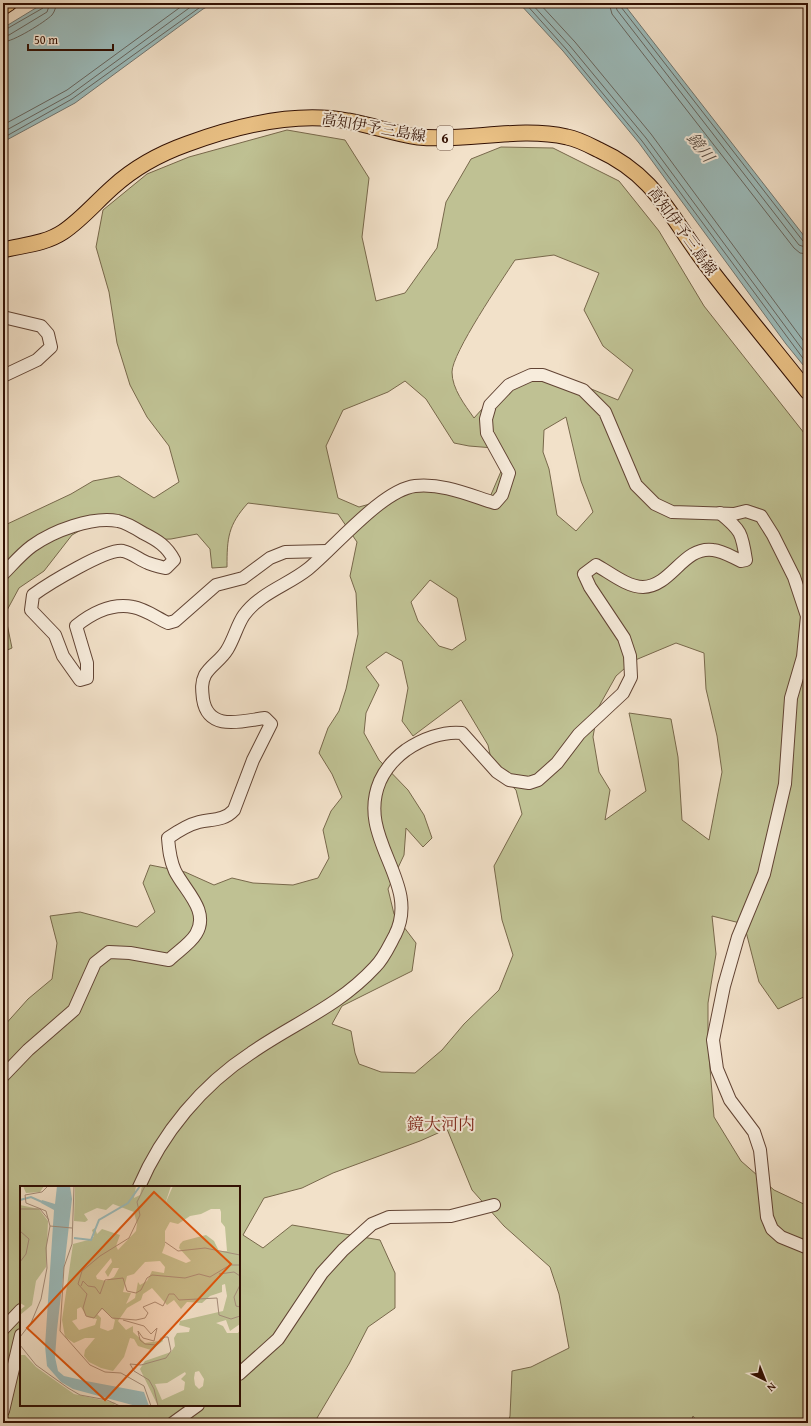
<svg xmlns="http://www.w3.org/2000/svg" width="811" height="1426" viewBox="0 0 811 1426" font-family="'Gentium Book Plus','Noto Serif JP',serif">
  <rect width="100%" height="100%" fill="#f2e1c9"/>
  <filter id="stains"><feTurbulence type="fractalNoise" baseFrequency=".005" numOctaves="4"/><feColorMatrix values="0 0 0 0 .2 0 0 0 0 .09 0 0 0 0 .02 0 0 0 .5 -.17"/></filter>
  <radialGradient id="worn" r=".72"><stop offset=".6" stop-color="#630" stop-opacity="0"/><stop offset="1" stop-color="#630" stop-opacity=".3"/></radialGradient>
  <!-- green -->
  <path fill="#bfc193" stroke="#78684b" fill-rule="evenodd" d="M287,130l58,10 24,38 -7,59 14,64 29,-8 32,-45 9,-46 25,-43 30,-12 52,1 66,33 40,50 45,75 104,132v557l-30,14 -19,-27 -15,-58 -32,-8 4,38 -8,49v41l6,73 27,44 33,29 34,16v217h-110l-5,-7 -2,7h-183l2,-7 2,-45 19,-4 38,-19 -10,-54 -9,-27 -46,-41 -32,-36 -25,-61 -27,12 -87,32 -31,15 -38,10 -21,37 20,13 29,-23 88,15 15,33v35l-27,19 -19,37 -35,59h-311v-396l25,-28 24,-20 5,-36 -7,-27 30,-4 57,15 18,-15 -12,-29 7,-18 35,7 29,13 18,-7 21,5 40,2 25,-7 11,-20 -6,-28 8,-19 11,-14 -10,-23 -13,-21 9,-25 11,-17 7,-22 12,-55 -2,-41 -6,-17 7,-34 -19,-28 -90,-11c-20,22 -21,35 -21,64l-15,1 -2,-19 -13,-15 -26,5 -25,1 -27,-20 -22,1 -25,14 -28,36 -25,17 -14,26 7,34 -9,4v-126l68,-32 22,-13 26,-5 35,22 25,-16 -10,-36 -22,-29 -17,-32 -13,-42 -8,-51 -13,-45 7,-37 44,-36 42,-17zM554,255l45,18 -15,37 19,36 30,24 -15,30 -63,-26 -55,15 -26,29c-9,-13 -22,-29 -22,-46 0,-19 50,-92 63,-112zM405,381l21,18 28,44 15,3 25,2 8,21 -12,28 -86,-8 -20,11 -25,7 -21,-9 -12,-52 17,-36 45,-18zM566,417l15,64 12,31 -17,19 -19,-16 -8,-46 -6,-17 1,-22zM430,580l27,18 9,42 -14,10 -13,-4 -21,-25 -7,-19zM676,643l28,10 2,36 11,47 5,36 -13,68 -27,-20 -4,-63 -7,-38 -42,-6 17,78 -41,29 5,-30 -11,-18 -6,-35 5,-29 18,-32 17,-15zM386,652l16,9 6,27 -6,33 11,15 48,-36 27,45 5,23 23,22 6,24 -28,52 8,54 11,35 -14,35 -35,34 -22,26 -27,23 -34,-1 -22,-8 -4,-11 -4,-22 -19,-7 10,-18 70,-35 4,-28 -22,-29 -6,-25 16,-34 2,-27 17,19 9,-9 -8,-23 -16,-25 -29,-30 -15,-27 2,-20 13,-28 -13,-18zM21,1187h218v218h-218z"/>
  <!-- water -->
  <g fill="#9cbcbc" stroke="#727772">
    <polygon points="44,3 214,3 203,9 75,103 3,142 3,28"/>
    <polygon points="519,3 623,3 808,241 808,371 786,344 639,143 563,51"/>
  </g>
  <g fill="none" stroke-linecap="round" stroke-linejoin="round">
    <!-- shore -->
    <g stroke="#676660" stroke-width="1">
      <polyline points="525,3 566,49 642,141 808,365"/>
      <polyline points="531,3 570,46 646,138 808,357"/>
      <polyline points="539,3 575,42 651,134 808,347"/>
      <polyline points="609,3 612,14 794,248 800,253 808,254"/>
      <polyline points="615,3 617,10 799,245 808,248"/>
      <polyline points="620,3 621,7 803,241 808,243"/>
      <polyline points="3,31 43,8 45,3"/>
      <polyline points="3,36 9,35 47,12 50,3"/>
      <path d="M3,42c10,0 42,-20 49,-27 3,-4 4,-8 4,-12"/>
      <polyline points="3,125 67,90 186,3"/>
      <polyline points="3,132 70,95 196,3"/>
      <polyline points="3,138 72,99 206,3"/>
    </g>
    <!-- minor casing -->
    <g stroke="#624434" stroke-width="14">
      <g id="minor">
        <polyline points="3,317 41,326 48,334 51,347 37,360 3,376"/>
        <path d="M3,574c9,-9 18,-20 29,-28 21,-15 60,-30 86,-25 9,2 17,7 25,12 14,7 24,13 31,27l-8,8c-6,-1 -12,-3 -18,-5 -8,-3 -16,-10 -25,-12 -16,-3 -75,33 -90,44l-2,15 24,25 8,21 17,24 7,-2v-15l-11,-37c16,-13 36,-23 57,-19 12,2 24,11 35,16l7,-2 41,-36 27,-7 27,-20 15,-6 42,-1"/>
        <path d="M3,1076l25,-26 46,-40 21,-47 14,-11 21,1 39,7c8,-8 21,-16 27,-26 14,-23 -11,-43 -21,-63 -5,-11 -6,-21 -7,-33 10,-7 19,-13 31,-16 13,-3 25,-1 35,-12l19,-50 18,-36 -6,-6c-23,3 -57,14 -62,-19 -1,-9 -2,-16 2,-24 5,-9 16,-15 22,-25 7,-11 10,-25 17,-35 16,-22 44,-30 64,-46 27,-22 74,-79 107,-83 28,-3 54,9 80,17l7,-8 7,-22 -22,-40 -1,-14 4,-14 19,-20 22,-10h12l40,15 22,22 31,73 19,19 17,8 62,2 12,-3 15,5 12,19 21,42 13,39 -4,41 -12,41 -6,86 -21,90 -26,63 -14,49 -11,54 4,29 13,31 24,32 6,18 7,67 5,12 9,8 27,11"/>
        <path d="M139,1187c23,-54 63,-102 112,-134 43,-30 87,-46 124,-86 9,-9 14,-21 20,-32 27,-53 -40,-96 -15,-154 6,-13 15,-23 26,-31 16,-11 37,-19 56,-17l35,39 12,8 20,3 9,-3 19,-17 22,-29 44,-41 8,-16 -1,-21 -6,-18 -34,-51 -6,-13 12,-9c13,7 31,22 47,22 29,-1 40,-41 70,-37 10,1 19,7 28,11l5,-1c-4,-27 -5,-30 -26,-47"/>
        <polyline points="3,1329 21,1310"/>
        <polyline points="239,1374 278,1339 322,1273 343,1250 372,1224 389,1217 451,1216 494,1205"/>
        <polyline points="3,1411 21,1335"/>
        <polyline points="173,1423 198,1405"/>
      </g>
    </g>
    <!-- major casing -->
    <g stroke="#321003" stroke-width="17">
      <g id="major">
        <polyline points="3,7 9,3"/>
        <path d="M3,250c20,-5 42,-6 60,-18 18,-12 33,-30 50,-45 22,-20 46,-33 74,-43 49,-18 109,-33 161,-23 24,4 46,13 70,16 50,5 100,-11 149,0 11,2 22,8 32,13 57,26 71,67 107,114 33,43 68,85 102,128"/>
      </g>
    </g>
    <!-- minor -->
    <use href="#minor" stroke="#f7ecdc" stroke-width="12"/>
    <!-- major -->
    <use href="#major" stroke="#e9c084" stroke-width="15"/>
  </g>
  <g text-anchor="middle" dominant-baseline="central" stroke-width="4" stroke-linejoin="round" paint-order="stroke">
    <!-- shield labels -->
    <rect fill="#f7ecdc" stroke="#6d5244" stroke-width="1" x="437" y="126" width="16" height="24" rx="3"/>
    <g font-size="14" font-weight="bold" fill="#321003">
      <text x="445" y="138">6</text>
    </g>
    <!-- street labels -->
    <g font-size="15" fill="#321003" stroke="#f7ecdc">
      <text transform="translate(374 127) rotate(10)">高知伊予三島線</text>
      <text transform="translate(683 231) rotate(54)">高知伊予三島線</text>
    </g>
    <!-- water labels -->
    <g font-size="16" font-style="italic" fill="#574c44" stroke="#f7ecdc">
      <text transform="translate(701 147) rotate(53)">鏡川</text>
    </g>
    <!-- quarter labels -->
    <g font-size="17" fill="#7a1f14" stroke="#f7ecdc">
      <text x="441" y="1123">鏡大河内</text>
    </g>
  </g>
  <!-- overview -->
  <g transform="translate(20 1186)">
    <rect width="220" height="220" fill="#f2e1c9"/>
    <path d="M3,0h21l-4,6 -14,1zM55,0h61l-2,12 6,-3 2,-9h29l-6,18 8,-18h67v138l-10,7 -4,-11 -10,3 7,3 4,7h11l2,-3v76h-82l-18,-37 5,-8 26,-9 4,-6 -1,-8 3,-5 12,-1 1,-4 -11,-3 1,-4 43,-10 4,-15 -2,-12 -3,1v7l-12,4 -8,7 -15,-1 -6,7 -7,-9 -7,5 -15,-17 -9,6 -2,6 -14,8 -9,13 8,9 7,-4v6l12,11 14,-2 2,-4 2,4 -12,9 -13,-4 -4,-7 -4,-1 -6,19 -11,14 -12,-3 -12,-6 -5,-6 1,-6 10,-12h-10l-11,5 -9,-6 -3,-17 11,-76 19,-5 2,-3 -2,-6 3,-2 2,6 5,-5 18,6 -4,11 2,4 18,-19 1,-7 -3,-12 -21,-8 -7,6 -9,-2 -13,6 4,6 -3,2 -11,-1zM191,23h9l1,3v10l4,5 2,24h-8l-5,-10 -8,-6 -23,6 -3,3 -1,4 12,13 -5,2 -24,-10 3,-8v-14l5,-9 8,2 12,-8 11,-2zM91,72l1,4 -7,10 3,5 5,-9h6l-5,9 -8,4 -9,-2 -1,-3zM140,75l5,6 -1,6 -12,-2 -5,10 -7,4 -2,-3 -3,16 -9,6 5,-11 -8,-1 4,-16 7,-2 11,-12zM61,121l6,10 10,2 -2,6 -16,5 -7,-9 5,-2v-10zM82,123l13,11 -2,9 -5,2 -8,-3 1,-10 -4,-4zM179,185l5,8 -1,7 -4,3 -4,-4 -1,-7 1,-6zM165,186l1,2 -5,5 4,3 -1,8 -22,10 -7,-16 12,-1zM0,19l19,4 9,12 -2,46 -10,14 -4,24 -12,10v-5l5,-4 -5,-3zM0,169h5l11,12 38,27 42,9 -3,3h-93z" fill="#bfc193" fill-rule="evenodd"/>
    <path d="M37,0h13l2,13 -15,131 -2,27 3,14 6,5 22,5 58,11 5,14h-13l-63,-17 -12,-7 -14,-16 -2,-20 9,-136 -13,-7 1,-3 13,4z" fill="#9cbcbc"/>
    <path fill="none" stroke="#9cbcbc" stroke-width="2" d="M0,14l11,-3 11,5M54,52l17,2 8,-20 29,-17 12,-17"/>
    <path fill="none" stroke="#a58d7a" stroke-width="1" d="M28,0l-6,6 -17,3 1,8 20,8 4,15M54,0l-2,58 -8,23 -4,64 30,34 15,7 16,1 23,13 7,20M125,0l-8,16 3,13 -11,23 -29,18 -18,15 -4,13 9,10 -4,14 3,8 8,2 8,-10 10,10 24,2 9,-2 3,-5 -5,-6 12,-5 8,4 6,-12h5l5,6 38,-2 2,17 12,4 9,-3M0,23h20l9,11M0,45l9,8 -3,15 -6,8M145,56l13,9 27,-3 35,7M199,88l15,-2 6,4M220,99l-6,12 2,9 4,1M61,100l2,-5 5,5 7,1 5,7 5,-14 18,-2 4,13 9,2 5,-3 6,-12 5,-3 33,3 14,-4 11,3 20,-12h10M103,134l21,6 7,8 6,-6 -3,13 -11,-3 -5,-7 2,9 5,4 11,1 9,-8h3l3,14 -5,7 -25,7 -11,-1 4,7 15,9 5,9 4,17M0,151l11,-14 10,-24 6,-31 -1,-20 4,-22 22,2M0,159l16,20 32,23 12,7 27,5 13,6"/>
    <path fill="#df550c" fill-opacity="0.15" stroke="#df550c" stroke-width="2" d="M134,6l77,72 -126,136 -78,-72z"/>
    <rect width="220" height="220" fill="none" stroke="#321003" stroke-width="2"/>
  </g>
  <!-- margin -->
  <rect width="811" height="1426" fill="none" stroke="#f2e1c9" stroke-width="16"/>
  <rect x="4" y="4" width="803" height="1418" fill="none" stroke="#321003" stroke-width="2"/>
  <rect x="8" y="8" width="795" height="1410" fill="none" stroke="#321003"/>
  <!-- north arrow -->
  <g transform="translate(765 1380) rotate(137)" stroke="#f7ecdc" stroke-width="3" paint-order="stroke">
  <path d="M0-3L7 15L0 10L-7 15Z" fill="#321003"/>
  <text y="-6" font-size="11" font-weight="bold" text-anchor="middle" fill="#321003">N</text>
  </g>
  <!-- scale -->
  <path d="M28 44v6h85v-6" fill="none" stroke="#321003" stroke-width="2"/>
  <text x="34" y="44" font-size="12" fill="#321003" stroke="#f7ecdc" stroke-width="3" paint-order="stroke">50 m</text>
  <rect width="100%" height="100%" filter="url(#stains)"/>
  <rect width="100%" height="100%" fill="url(#worn)"/>
</svg>
